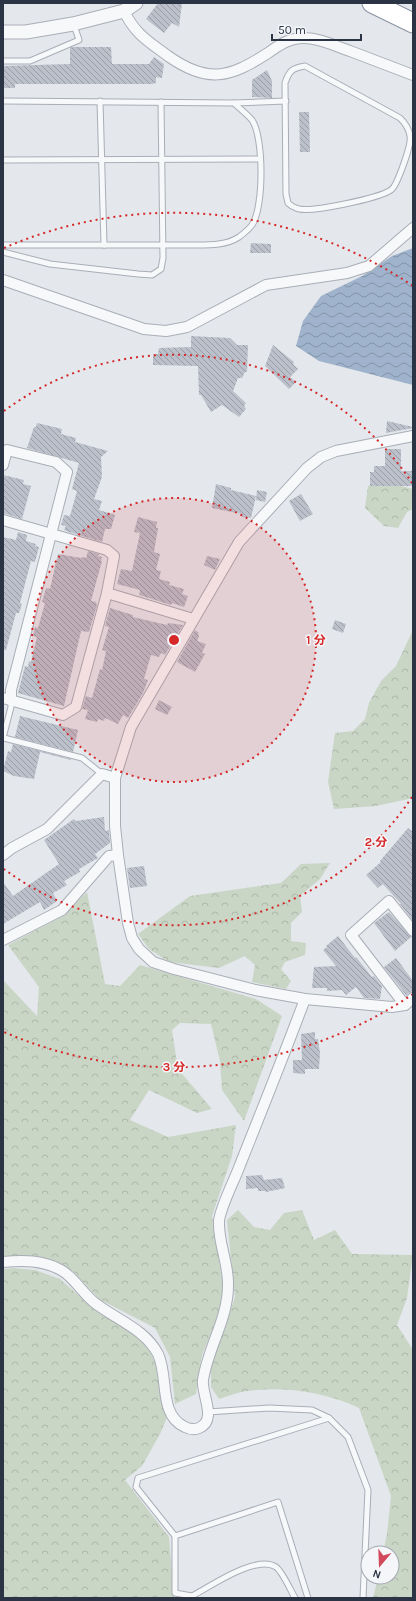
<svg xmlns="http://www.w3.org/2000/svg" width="416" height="1601" viewBox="0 0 416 1601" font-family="Karla,'Noto Sans JP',sans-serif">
  <defs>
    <pattern id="forest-crowns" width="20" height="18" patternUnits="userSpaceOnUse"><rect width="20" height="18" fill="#c9d6c5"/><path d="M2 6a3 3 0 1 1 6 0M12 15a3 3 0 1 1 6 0" fill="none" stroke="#adb8ab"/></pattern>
    <pattern id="water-waves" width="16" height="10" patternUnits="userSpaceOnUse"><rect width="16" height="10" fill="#9fb4cc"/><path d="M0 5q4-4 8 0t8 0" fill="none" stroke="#8293a7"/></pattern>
    <pattern id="building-back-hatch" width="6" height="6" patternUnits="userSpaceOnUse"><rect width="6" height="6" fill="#bbc0ca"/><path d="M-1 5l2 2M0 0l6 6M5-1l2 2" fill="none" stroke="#989da6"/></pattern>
  </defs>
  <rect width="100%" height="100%" fill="#e4e7ec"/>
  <!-- forest -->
  <g fill="url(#forest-crowns)">
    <polygon points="387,482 413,489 413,509 407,512 398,528 384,526 365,508 368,486"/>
    <polygon points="413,630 413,798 376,806 334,809 328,782 335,733 353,731 365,719 369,703 381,681 396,666"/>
    <polygon points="330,863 320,879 300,896 302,912 291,923 291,941 306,943 305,955 285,962 281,969 291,981 286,989 252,982 255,965 245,956 219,968 169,962 149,949 138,934 190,896 281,883 301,864"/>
    <polygon points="87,892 105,984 120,986 140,965 256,999 282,1016 244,1121 222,1090 220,1061 211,1024 180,1023 172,1030 178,1069 212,1109 197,1113 149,1090 130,1120 168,1137 236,1125 232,1156 212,1216 224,1292 215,1324 202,1355 196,1394 175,1404 170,1357 155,1328 99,1299 73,1271 55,1262 35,1256 3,1257 3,980 37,1016 39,987 8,945 61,917"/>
    <path d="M238,1210l16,17 16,3 14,-17 18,-3 12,30 21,-10 17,24 61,1 -6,43 -10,27 16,25v248h-40l5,-21h14v-24h-9l4,-19 4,-38 -32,-88c-34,-16 -74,-22 -111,-17 -10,1 -20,5 -29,8l-8,-12v-20l24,-70 -8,-77z"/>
    <polygon points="14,1268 35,1270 60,1279 95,1310 145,1341 162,1377 167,1417 160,1434 142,1466 125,1480 169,1537 174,1598 3,1598 3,1269"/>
  </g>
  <!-- water -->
  <polygon fill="url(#water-waves)" points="413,248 413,385 319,361 296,346 303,321 321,296 362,276 392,256"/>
  <!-- building -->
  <g fill="url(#building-back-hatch)">
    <polygon points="158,3 182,3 179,27 172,23 164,33 146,19"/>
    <polygon points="72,47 111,47 112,64 149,64 154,57 164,64 162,78 156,77 156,83 152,84 15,84 15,88 3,88 3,66 70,64 70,48"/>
    <polygon points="267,70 272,81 272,98 252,97 252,80"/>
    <polygon points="299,112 309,112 310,152 300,152"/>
    <polygon points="251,243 271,244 271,253 250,253"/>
    <polygon points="191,336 230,338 237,345 248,345 247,372 245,372 242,378 238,378 233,391 246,403 244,406 246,409 239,417 222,405 211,412 201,395 199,395 198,366 153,365 153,354 158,354 159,348 191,347"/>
    <polygon points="273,345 294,362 293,364 298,369 290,377 296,382 289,389 265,366"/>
    <polygon points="387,421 413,427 413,428 386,433"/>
    <polygon points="37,423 62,429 61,434 76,438 75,442 108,451 101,457 102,477 94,499 102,501 99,510 115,515 111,529 105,529 102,542 69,532 64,530 66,526 61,525 64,515 70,516 77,491 72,489 79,463 27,448 34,427 36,427"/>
    <polygon points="385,449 401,449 401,471 413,471 413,486 370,486 370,472 374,472 374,466 385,466"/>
    <polygon points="3,475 24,480 23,484 31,486 22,519 3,513"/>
    <polygon points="216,484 231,488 231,490 256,496 251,518 242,517 242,514 212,508"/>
    <polygon points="257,490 267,492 265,502 256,500"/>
    <polygon points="301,494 313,514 300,521 289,501"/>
    <polygon points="138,517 157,522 156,528 158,528 154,552 160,554 156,570 161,571 159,579 170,582 169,585 184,589 182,594 188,596 184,607 172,603 171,605 139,595 140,590 117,584 121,569 132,571 140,533 134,532"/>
    <polygon points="18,532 27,535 26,541 36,544 35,546 39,547 35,562 31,561 20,603 22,604 19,613 16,613 6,650 3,650 3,537 16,540"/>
    <polygon points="88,551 99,554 98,556 102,557 101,561 102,561 91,601 96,602 97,605 89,632 81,631 64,706 18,693 25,666 28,667 29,661 31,662 37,637 33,636 35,627 38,628 45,603 42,602 46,588 50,589 58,554 81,558 82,557 86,558"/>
    <polygon points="207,556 220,559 215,570 204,565"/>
    <polygon points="110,608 133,615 133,617 167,625 168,623 183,625 165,655 161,653 159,657 151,655 144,679 148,680 143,693 128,718 123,715 118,724 105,718 104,721 98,719 97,722 85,719 88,710 82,709 86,696 92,698 100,669 102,670 106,651 102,650 109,627 105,626"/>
    <polygon points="335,620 346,624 343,633 332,629"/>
    <polygon points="195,630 199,633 198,634 199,636 197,641 206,644 202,653 205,654 195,672 177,662"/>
    <polygon points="159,700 172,707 167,715 155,709"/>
    <polygon points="20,716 78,730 73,752 15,737"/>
    <polygon points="13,744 71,759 71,760 40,752 34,779 14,776 3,771 8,751 11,752"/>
    <polygon points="104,817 105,831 109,830 110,843 95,854 98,858 79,869 80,872 64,881 67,885 53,893 57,901 44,910 40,902 3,924 3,882 13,896 59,864 44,840 74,819 76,821"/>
    <polygon points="408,828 413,832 413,921 400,904 401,904 383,884 378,888 366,875 381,862 380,861"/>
    <polygon points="144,866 147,886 130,888 127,868"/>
    <polygon points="389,912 411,937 395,951 374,923"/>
    <polygon points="338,936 355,958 356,957 372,977 374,976 382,986 380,999 364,998 356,987 346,995 342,990 327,991 327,988 312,988 314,967 336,966 323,950 327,947 326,946"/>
    <polygon points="396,958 413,981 413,991 406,995 384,967"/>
    <polygon points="315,1032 315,1039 318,1039 320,1053 319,1069 305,1069 305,1074 293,1073 293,1060 302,1060 301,1034"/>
    <polygon points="262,1175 264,1180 282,1178 285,1188 266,1192 265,1191 258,1191 258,1188 246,1189 246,1176"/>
  </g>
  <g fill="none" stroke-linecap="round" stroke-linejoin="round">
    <!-- service casing -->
    <g stroke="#a9aeb7" stroke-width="7">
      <g id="service">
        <polyline points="3,61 30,61 79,40 74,25"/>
        <path d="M305,66l95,52c5,5 9,10 10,18 2,8 -13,50 -19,54 -12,8 -83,24 -95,18 -3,-1 -6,-3 -8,-5l-2,-9 -1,-111c4,-12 7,-15 20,-17z"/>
        <path d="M3,101l231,2c5,5 13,11 18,17 12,17 12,88 0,105 -3,4 -9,9 -13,12 -12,8 -28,8 -42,8h-194"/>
        <polyline points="100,101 104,245"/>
        <polyline points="234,103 286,101"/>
        <polyline points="3,160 260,159"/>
        <polyline points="3,252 50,264 138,274 152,275 161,269 163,258 161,102"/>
        <polyline points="3,738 11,707 11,700"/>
        <polyline points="4,738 82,758 102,774"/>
        <polyline points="208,1412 269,1408 312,1410 329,1418 348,1437 368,1490 363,1598"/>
        <path d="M175,1536v57l17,3c18,-9 64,-42 84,-29 6,4 15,24 19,31"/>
        <polyline points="308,1598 278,1502 175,1536 136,1487 138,1478 329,1418"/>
      </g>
    </g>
    <!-- minor casing -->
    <g stroke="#a9aeb7" stroke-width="12">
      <g id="minor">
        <path d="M124,11c11,23 24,30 44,45 40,28 61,22 100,-3 11,-8 21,-15 36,-15 16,0 31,8 46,13 21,8 42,16 63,24"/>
        <polyline points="3,280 144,329 166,331 187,327 266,285 347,273 369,266 413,228"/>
        <polyline points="413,436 336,451 321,457 307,468 239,542 131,727 115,778 115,826 118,855 128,923 132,938 139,949 153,962 174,969 255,990 305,999 392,1007 405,1005 413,998"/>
        <polyline points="3,465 7,450 56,462 67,472 11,690 11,700"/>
        <polyline points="3,520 107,550 114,556 107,593 193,619"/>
        <polyline points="3,698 63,715 76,707 107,593"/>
        <polyline points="3,855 12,848 47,829 102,774 115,778"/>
        <polyline points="3,940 62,910 109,856 118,855"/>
        <polyline points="405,1005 351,935 389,901 413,931"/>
        <path d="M3,1262c20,-2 40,-2 58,8 13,7 22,24 34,33 22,17 50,26 63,51 11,23 0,61 27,73 4,2 9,3 14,1 19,-8 2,-34 4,-48 5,-33 26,-63 25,-97 0,-21 -10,-41 -9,-62 1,-13 16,-42 21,-56 22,-55 44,-110 65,-166"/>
      </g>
    </g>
    <!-- tertiary casing -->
    <g stroke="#a9aeb7" stroke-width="15">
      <polyline id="tertiary" points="3,32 26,32 73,24 124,11 136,3"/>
    </g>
    <!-- motorway casing -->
    <g stroke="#8b94a3" stroke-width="21">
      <polyline id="motorway" points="372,3 413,23"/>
    </g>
    <!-- service -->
    <use href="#service" stroke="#f7f8fa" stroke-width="5"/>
    <!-- minor -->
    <use href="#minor" stroke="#f7f8fa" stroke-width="10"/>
    <!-- tertiary -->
    <use href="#tertiary" stroke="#f7f8fa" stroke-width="13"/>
    <!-- motorway -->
    <use href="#motorway" stroke="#fff" stroke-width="19"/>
  </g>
  <!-- distance rings -->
  <circle cx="174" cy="640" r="142" fill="#d62828" fill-opacity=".12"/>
  <g fill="none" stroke="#d62828" stroke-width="2" stroke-dasharray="2 4">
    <circle cx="174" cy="640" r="142"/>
    <path d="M412 797A285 285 0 0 1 4 869M4 411A285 285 0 0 1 412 483"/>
    <path d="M413 994A427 427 0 0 1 4 1032M4 248A427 427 0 0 1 413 286"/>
  </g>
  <circle cx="174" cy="640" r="6" fill="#d62828" stroke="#f4f6f9" stroke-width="2"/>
  <g font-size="12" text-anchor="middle" font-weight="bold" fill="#d62828" stroke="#f4f6f9" stroke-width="3" stroke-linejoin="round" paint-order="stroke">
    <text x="316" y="644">1 分</text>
    <text x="376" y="846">2 分</text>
    <text x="174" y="1071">3 分</text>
  </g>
  <!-- border -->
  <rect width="416" height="1601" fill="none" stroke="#2b3445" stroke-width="8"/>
  <!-- north arrow -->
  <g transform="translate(380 1565) rotate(199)"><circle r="19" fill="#f4f6f9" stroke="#a4a8b1"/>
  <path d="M0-3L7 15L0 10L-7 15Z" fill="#d1495b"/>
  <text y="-6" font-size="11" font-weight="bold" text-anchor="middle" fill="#2b3445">N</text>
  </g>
  <!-- scale -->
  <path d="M272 34v6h89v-6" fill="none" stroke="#2b3445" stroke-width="2"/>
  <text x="278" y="34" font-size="12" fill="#2b3445" stroke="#f4f6f9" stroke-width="3" paint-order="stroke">50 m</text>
</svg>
